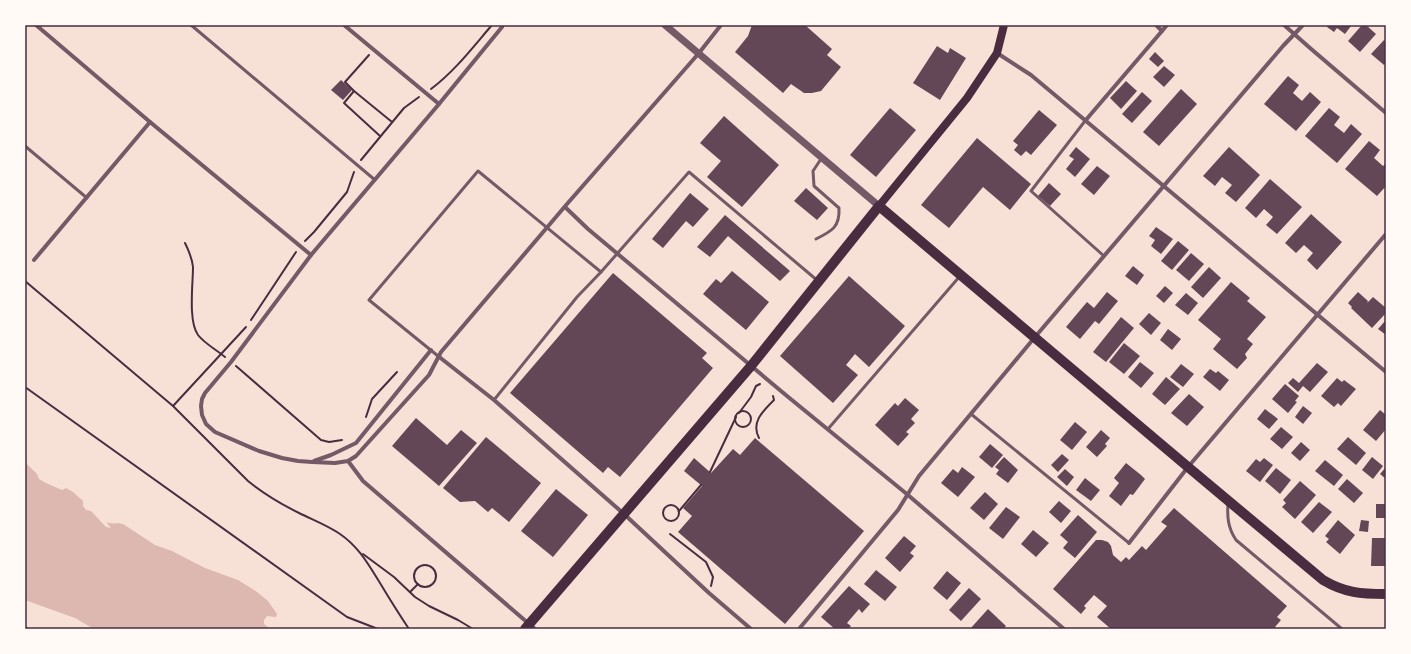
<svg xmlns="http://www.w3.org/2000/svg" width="1411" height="654" viewBox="0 0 1411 654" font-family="Commissioner,sans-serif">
  <rect width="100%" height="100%" fill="#f7e1d7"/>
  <!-- water -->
  <path fill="#dcb8b0" d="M25,462l12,12 2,5 7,4 16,7 4,-2 7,4 10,9v5l3,4 5,1 15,16 5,1 -4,-5v-1c6,3 10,0 16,2l32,21 17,6 33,17 33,12 19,12 11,9 9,13 -1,3 -9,-1 -3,4v4l6,5h-176l-19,-11 -50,-18z"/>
  <!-- building -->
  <g fill="#644757">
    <polygon points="752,25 805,25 832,49 827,55 841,67 821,91 812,93 804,93 791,84 783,93 735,52 748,36"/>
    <polygon points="1328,25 1350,25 1351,26 1345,34 1337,28 1334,32 1327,27"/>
    <polygon points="1362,25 1366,25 1376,34 1360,52 1348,41"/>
    <polygon points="1384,40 1386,42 1386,63 1384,65 1371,54"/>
    <polygon points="937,46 948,53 950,48 966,58 940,100 913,83"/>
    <polygon points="1155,52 1164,61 1158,67 1149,59"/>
    <polygon points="1164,66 1175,75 1164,87 1153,77"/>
    <polygon points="1288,76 1299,85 1293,93 1302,101 1310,92 1321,102 1296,131 1264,104"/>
    <polygon points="341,80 352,90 343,100 331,90"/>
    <polygon points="1126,81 1137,91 1121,109 1110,98"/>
    <polygon points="1181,89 1197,104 1159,146 1143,132"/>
    <polygon points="1142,92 1152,101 1132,123 1122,114"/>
    <polygon points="890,108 916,130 876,177 850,155"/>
    <polygon points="1329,108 1340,117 1334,125 1344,133 1351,124 1362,134 1337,163 1305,136"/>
    <polygon points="1039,110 1057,125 1031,155 1026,151 1021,156 1014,150 1018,145 1013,141"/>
    <polygon points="724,116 779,165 742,207 707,177 721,161 700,143"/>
    <polygon points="977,138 1031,184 1010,210 983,187 949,228 921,205"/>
    <polygon points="1369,141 1380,150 1374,158 1383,166 1386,163 1386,186 1377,196 1345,169"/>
    <polygon points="1076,147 1090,159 1075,177 1066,169 1074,159 1069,156"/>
    <polygon points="1229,147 1260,175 1236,202 1225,193 1232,185 1222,177 1215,186 1203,176"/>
    <polygon points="1097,166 1110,176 1094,195 1081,184"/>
    <polygon points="1270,179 1302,207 1277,234 1266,225 1273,217 1264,209 1256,218 1245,208"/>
    <polygon points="1049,183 1061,194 1050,206 1038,196"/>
    <polygon points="806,188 828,208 817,220 794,201"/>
    <polygon points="690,193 709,209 693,227 686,221 663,248 652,239"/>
    <polygon points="1311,214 1342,242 1317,270 1307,260 1313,253 1304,245 1296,253 1285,243"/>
    <polygon points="725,215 790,271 780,281 728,236 710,257 697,247"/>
    <polygon points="1156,227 1173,239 1161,254 1151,246 1155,240 1149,236"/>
    <polygon points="1178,241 1189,250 1172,270 1161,261"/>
    <polygon points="1191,253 1204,264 1189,281 1176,270"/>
    <polygon points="1133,266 1144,275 1137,285 1125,276"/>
    <polygon points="1209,267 1221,278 1203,298 1191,287"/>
    <polygon points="732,271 769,302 746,330 703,294 716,279 721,283"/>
    <polygon points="613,273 707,353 702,358 713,368 620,477 608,467 603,473 510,393"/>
    <polygon points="849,276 905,326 869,367 855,354 846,365 858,375 833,403 780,356"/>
    <polygon points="1231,282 1250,298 1247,301 1266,317 1247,339 1253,344 1245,354 1247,358 1237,369 1213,349 1221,339 1198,320"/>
    <polygon points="1165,286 1173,293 1164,303 1156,296"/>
    <polygon points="1107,292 1118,301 1099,324 1095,321 1080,339 1066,327 1087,302 1094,308"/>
    <polygon points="1358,292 1368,301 1367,303 1373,297 1386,308 1386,313 1372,328 1351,308 1352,307 1348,303"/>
    <polygon points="1186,293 1198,303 1188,315 1175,305"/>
    <polygon points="1149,313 1161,323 1151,335 1139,324"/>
    <polygon points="1121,317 1134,328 1106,362 1093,352"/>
    <polygon points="1386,320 1386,335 1378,329"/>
    <polygon points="1168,329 1181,339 1172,350 1160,340"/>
    <polygon points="1124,343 1140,356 1124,374 1109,362"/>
    <polygon points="1140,362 1154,373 1141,388 1128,377"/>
    <polygon points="1317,363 1328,372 1310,392 1303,386 1298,392 1288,383 1293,378 1299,383"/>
    <polygon points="1181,364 1194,374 1183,387 1170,377"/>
    <polygon points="1210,369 1216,373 1218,371 1229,380 1220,391 1203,377"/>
    <polygon points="1166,377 1180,389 1165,405 1152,394"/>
    <polygon points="1337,378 1342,382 1344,380 1356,389 1341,406 1338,403 1334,407 1321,396"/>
    <polygon points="1285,384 1299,396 1295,401 1297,402 1288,413 1272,399"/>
    <polygon points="1189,394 1204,407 1187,426 1171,413"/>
    <polygon points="905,398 919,410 911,419 915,423 906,432 909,434 898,446 875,425 895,403 898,406"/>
    <polygon points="1303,406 1312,413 1303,424 1295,417"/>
    <polygon points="1265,409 1278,419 1269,429 1257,419"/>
    <polygon points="1380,410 1386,415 1386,429 1376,441 1363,430"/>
    <polygon points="416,418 447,445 461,430 477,443 439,486 392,446"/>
    <polygon points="1075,422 1087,432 1072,450 1060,440"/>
    <polygon points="1281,427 1293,437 1282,449 1270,439"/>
    <polygon points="1101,430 1110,438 1105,444 1107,446 1097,457 1086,447"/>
    <polygon points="486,437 541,483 509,522 492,508 488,512 475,501 460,502 443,488"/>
    <polygon points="1348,437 1366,453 1356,465 1337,449"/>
    <polygon points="755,438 864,531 785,624 678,532 692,516 683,508 702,486 684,471 694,458 711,473 733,449 740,455"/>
    <polygon points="1301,442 1310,450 1300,461 1291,453"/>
    <polygon points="990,444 1003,455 992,468 979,457"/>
    <polygon points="1062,454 1069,460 1058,472 1051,465"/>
    <polygon points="1004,457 1018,470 1008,483 996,474 999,470 995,467"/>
    <polygon points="1372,457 1383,466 1373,479 1362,470"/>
    <polygon points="1264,458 1273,465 1260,482 1246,471 1256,459 1260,462"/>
    <polygon points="1325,460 1343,475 1334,486 1315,471"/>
    <polygon points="1126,463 1141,475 1145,479 1133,495 1130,494 1121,506 1109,496 1119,483 1114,478"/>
    <polygon points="962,467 975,477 958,497 941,483 953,469 958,473"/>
    <polygon points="1386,467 1386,479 1380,474"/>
    <polygon points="1276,468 1291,480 1280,494 1265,481"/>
    <polygon points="1065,469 1074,477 1067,486 1057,477"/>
    <polygon points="1085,478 1100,490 1091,501 1076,490"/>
    <polygon points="1347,479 1363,493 1354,503 1338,489"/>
    <polygon points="1300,481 1316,495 1295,519 1282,507 1286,503 1283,500"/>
    <polygon points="556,489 588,515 553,557 521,531"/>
    <polygon points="985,492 998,504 984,520 970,508"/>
    <polygon points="1059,501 1071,511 1061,523 1049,512"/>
    <polygon points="1319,502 1332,512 1313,533 1301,522"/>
    <rect x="1376" y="504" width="10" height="14"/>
    <polygon points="1006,507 1020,517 1003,539 989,528"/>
    <polygon points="1174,508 1287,606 1277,617 1281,620 1275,627 1277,629 1111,629 1097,617 1107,606 1094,595 1084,606 1086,608 1081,614 1053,589 1096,540 1102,540 1108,542 1111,546 1113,555 1121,562 1126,557 1129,560 1142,546 1146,550 1167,526 1161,522"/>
    <polygon points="1078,515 1097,532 1075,558 1063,548 1068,542 1060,535"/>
    <polygon points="1338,520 1355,535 1340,554 1326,542 1329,539 1325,536"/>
    <polygon points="1361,520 1369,521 1368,532 1359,531"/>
    <polygon points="1033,530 1049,543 1036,557 1021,544"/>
    <polygon points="904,536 916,546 910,553 914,556 900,572 885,558"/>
    <polygon points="1372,538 1386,538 1386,566 1371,566"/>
    <polygon points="876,570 897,587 885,601 864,584"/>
    <polygon points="947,571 961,583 947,600 933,588"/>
    <polygon points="849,586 870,604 862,613 859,609 847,623 851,626 848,629 835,629 821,617"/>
    <polygon points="969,588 981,599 961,621 949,610"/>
    <polygon points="988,609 1006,626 1003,629 970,629"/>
  </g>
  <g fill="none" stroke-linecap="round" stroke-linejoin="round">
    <!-- path -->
    <g stroke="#4a2c40" stroke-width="2">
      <path d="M431,89c24,-18 42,-42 61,-64"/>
      <polyline points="354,91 345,82 369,55"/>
      <polyline points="380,136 344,103 354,91 392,122"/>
      <polyline points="361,160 404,108 419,97"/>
      <polyline points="305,241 314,232 347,192 354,172"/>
      <path d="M185,243c4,8 7,15 8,24 0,17 -5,54 5,68 7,9 19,15 27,22"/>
      <path d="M25,281l148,125 75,75c16,13 33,23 51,32 14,7 28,12 41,21 19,13 28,30 40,49 9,15 19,31 29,46"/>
      <polyline points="251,320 296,252"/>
      <polyline points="236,366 321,440 329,442 342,440"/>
      <polyline points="25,387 347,617 378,629"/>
      <polyline points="173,406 246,327"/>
      <circle cx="743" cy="419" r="8"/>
      <polyline points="739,413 751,397 756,386 760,384"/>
      <polyline points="366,417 372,399 397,372"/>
      <path d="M759,438c-8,-15 3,-26 13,-36l2,-2 -1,-4"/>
      <polyline points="710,472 736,417"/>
      <circle cx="671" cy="513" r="8"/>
      <polyline points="679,511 701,485"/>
      <polyline points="670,534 706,562 713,577 711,586"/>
      <polyline points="363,554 394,577 415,597 429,606 458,620 473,629"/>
      <circle cx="425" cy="576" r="11"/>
      <polyline points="410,592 418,584"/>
      <polyline points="25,627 28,629"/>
    </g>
    <!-- service -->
    <g stroke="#755966" stroke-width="3">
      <polyline points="191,25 375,180"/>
      <polyline points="1085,121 1031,191 1104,256"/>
      <polyline points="25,146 87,198"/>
      <path d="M816,239c16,-8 24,-12 23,-31l-25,-22 -1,-15 8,-12"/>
      <polyline points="438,356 369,300 478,171 601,272"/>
      <polyline points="494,400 577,297 601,272 689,172 818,281"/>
      <polyline points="971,414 1129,543"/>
      <polyline points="828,429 960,276"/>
      <path d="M1228,503c-1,14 0,25 8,37l106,89"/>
    </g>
    <!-- minor -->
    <g stroke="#755966" stroke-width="4">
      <polyline points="36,25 150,122 311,255"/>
      <polyline points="344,25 439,104"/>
      <polyline points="1156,25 1162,31 1167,25"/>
      <polyline points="1284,25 1310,48 1386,113"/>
      <polyline points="502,27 439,104 311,255 231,362 205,393 202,399 201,406 202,415 206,424 215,432 259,451 282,458 298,461 312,462 335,463 348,461 356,456 429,375 441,352 567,204 699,53 721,25"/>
      <polyline points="997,53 1031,75 1386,372"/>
      <polyline points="1085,121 1162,31"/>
      <polyline points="565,207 588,229 787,396 908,495 1064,629"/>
      <polyline points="34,260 150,122"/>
      <polyline points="438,356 494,400 624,514 709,593 751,629"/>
      <polyline points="314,461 331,455 356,443 431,350"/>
      <polyline points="348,461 363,481 535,629"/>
      <polyline points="1129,543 1188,467 1386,234"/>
      <polyline points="799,629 898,510 919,476 1035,337 1283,46 1303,25"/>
    </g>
    <!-- tertiary -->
    <polyline stroke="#755966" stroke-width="7" points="665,25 879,206"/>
    <!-- secondary -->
    <polyline stroke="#4a2c40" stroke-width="8" points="879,206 967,98 997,53 1004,25"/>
    <!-- primary -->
    <path stroke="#4a2c40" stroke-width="10" d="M525,629l226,-263 128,-160 309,261 135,113c22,13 38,14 63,14"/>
  </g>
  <!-- border -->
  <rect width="1411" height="654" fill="none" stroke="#fffaf5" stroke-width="52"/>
  <rect x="26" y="26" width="1359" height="602" fill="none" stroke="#4a2c40" stroke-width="1.5"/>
</svg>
